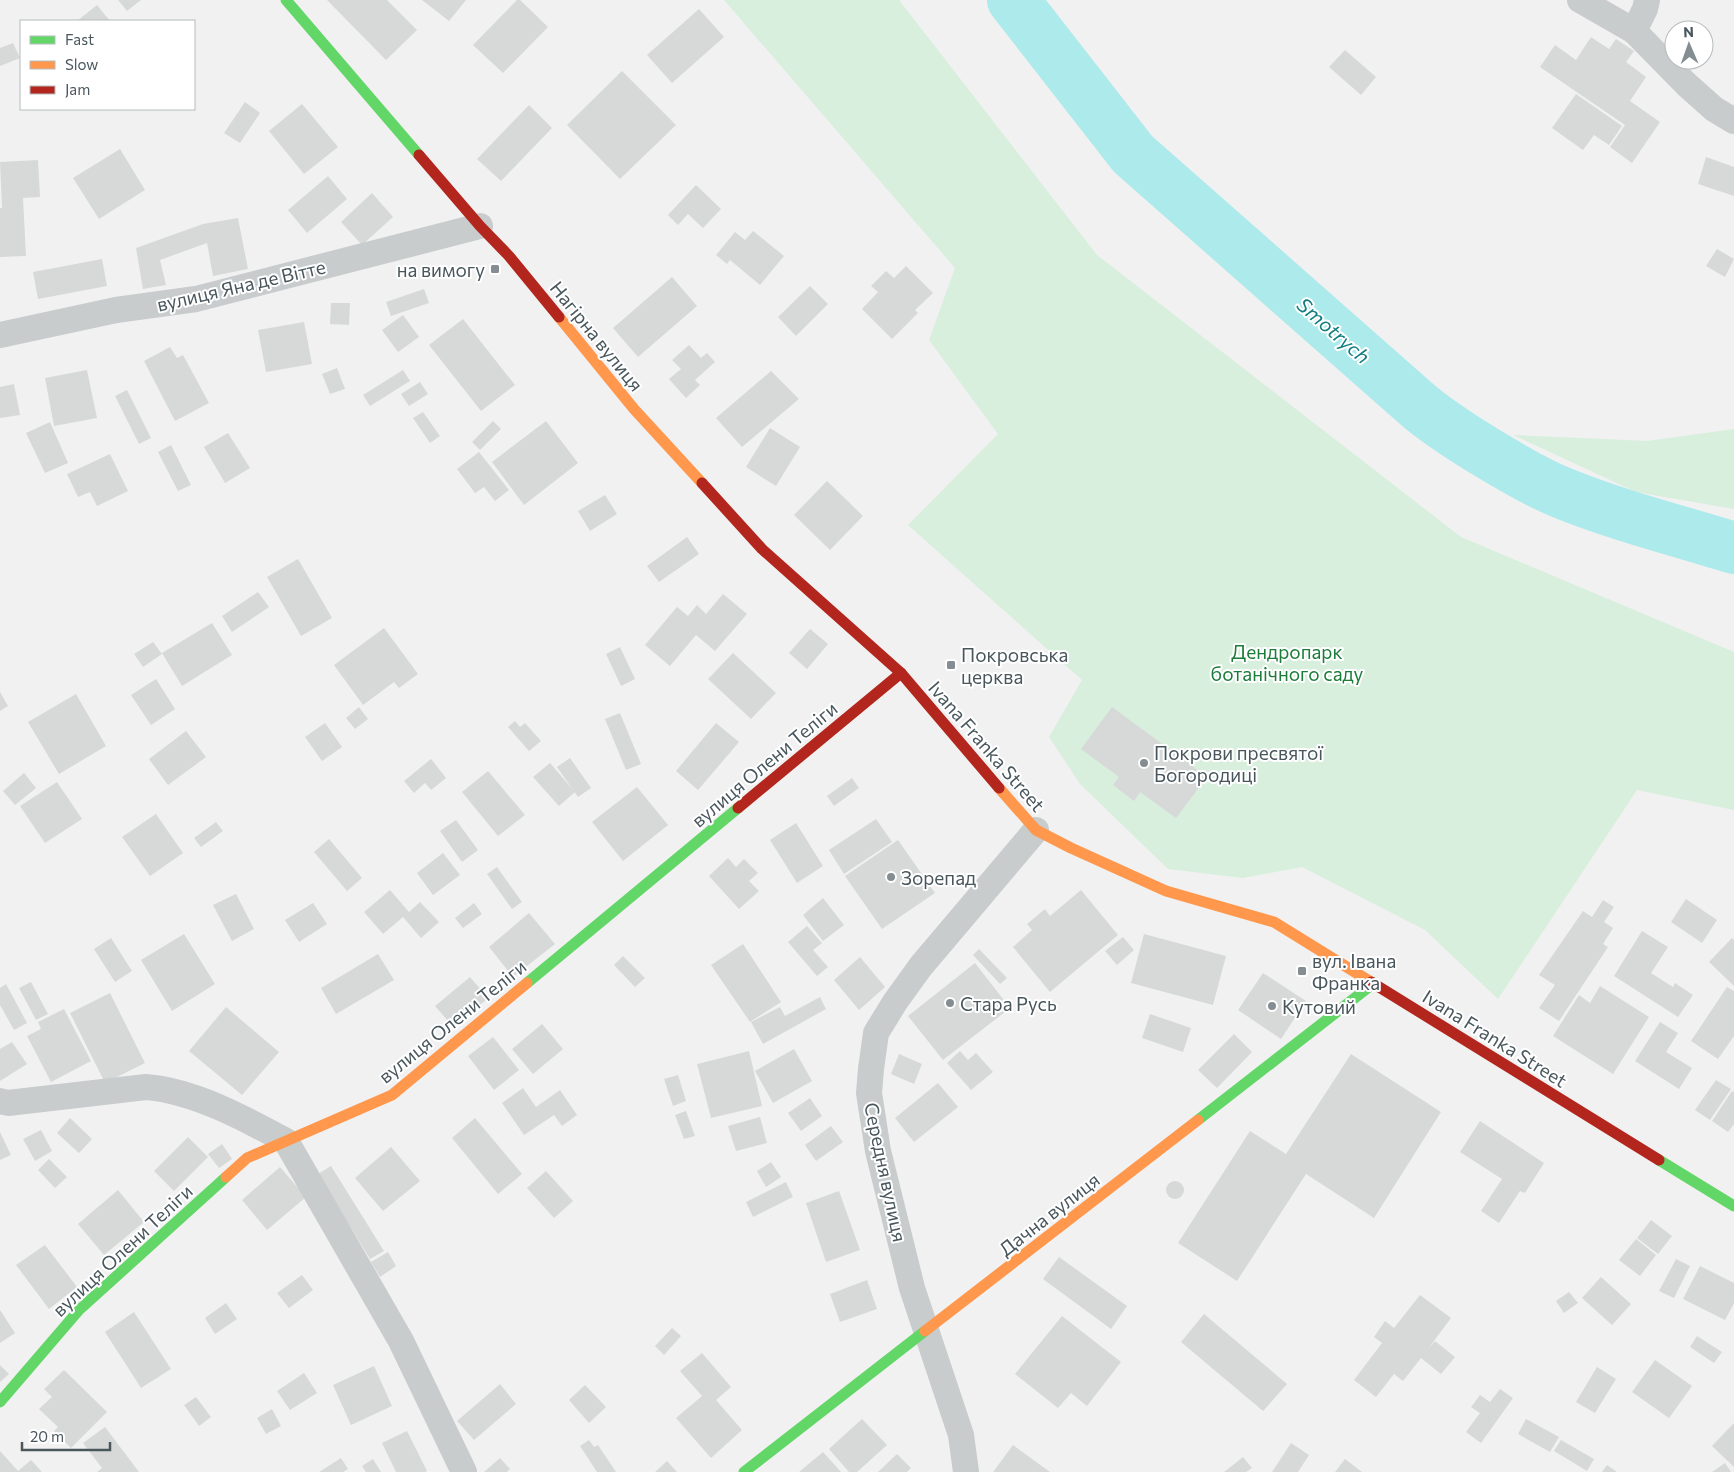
<svg xmlns="http://www.w3.org/2000/svg" width="1734" height="1472" viewBox="0 0 1734 1472" font-family="Commissioner,sans-serif">
  <rect width="100%" height="100%" fill="#f1f1f1"/>
  <!-- green -->
  <g fill="#d7efdc">
    <polygon points="724,0 899,0 1097,255 1461,537 1734,652 1734,810 1637,790 1498,999 1425,930 1302,867 1243,878 1168,869 1080,784 1049,737 1082,680 908,525 998,434 929,340 955,268"/>
    <polygon points="1734,429 1734,509 1636,492 1513,435 1647,441"/>
  </g>
  <g fill="none" stroke-linecap="round" stroke-linejoin="round">
    <!-- river -->
    <path stroke="#adeaeb" stroke-width="52" d="M1013,0l120,154 287,253c27,22 55,39 86,57 17,10 35,20 54,28 56,23 116,38 174,56"/>
  </g>
  <!-- building -->
  <g fill="#d7d9d9">
    <polygon points="118,0 141,0 127,11"/>
    <polygon points="327,0 387,0 417,30 386,60"/>
    <polygon points="422,0 466,0 449,21"/>
    <polygon points="517,0 520,0 548,27 503,73 473,45"/>
    <polygon points="97,5 110,21 77,21"/>
    <polygon points="699,9 724,37 672,83 647,55"/>
    <polygon points="1591,37 1609,49 1616,39 1634,51 1626,62 1646,77 1630,101 1660,122 1632,163 1610,147 1625,125 1540,67 1555,45 1576,60"/>
    <polygon points="13,43 20,58 0,66 0,48"/>
    <polygon points="1345,50 1376,77 1361,95 1329,67"/>
    <polygon points="622,71 676,125 620,179 567,125"/>
    <polygon points="1576,94 1622,126 1609,145 1594,135 1583,150 1552,128"/>
    <polygon points="245,102 260,113 240,143 224,133"/>
    <polygon points="302,104 338,147 304,174 269,131"/>
    <polygon points="529,105 552,128 501,181 477,159"/>
    <polygon points="120,149 145,190 99,219 73,178"/>
    <polygon points="1706,157 1734,167 1734,196 1698,184"/>
    <polygon points="38,160 40,197 23,198 26,256 0,257 0,208 2,208 0,162"/>
    <polygon points="328,176 347,199 307,233 288,210"/>
    <polygon points="696,185 721,209 703,228 688,214 678,225 668,215"/>
    <polygon points="372,193 393,217 362,245 341,222"/>
    <polygon points="238,218 248,269 213,276 207,243 160,260 166,285 143,289 136,248 203,224"/>
    <polygon points="753,231 784,256 760,285 730,260 727,264 716,255 735,232 745,240"/>
    <polygon points="1717,249 1734,259 1725,277 1706,266"/>
    <polygon points="102,259 107,286 38,299 33,272"/>
    <polygon points="906,266 933,293 915,310 918,313 892,339 862,309 878,292 871,286 886,271 894,278"/>
    <polygon points="672,277 697,306 638,357 613,328"/>
    <polygon points="810,286 828,304 796,336 778,317"/>
    <polygon points="424,289 429,303 391,316 386,302"/>
    <polygon points="331,303 350,303 349,325 330,324"/>
    <polygon points="403,315 419,337 398,352 382,330"/>
    <polygon points="463,319 515,385 481,411 429,345"/>
    <polygon points="304,322 312,364 266,372 258,330"/>
    <polygon points="689,345 701,358 707,353 715,362 695,380 700,385 686,398 669,379 681,369 672,360"/>
    <polygon points="170,347 177,358 183,355 209,403 175,421 144,361"/>
    <polygon points="337,368 345,389 330,394 322,374"/>
    <polygon points="87,370 97,418 54,426 45,378"/>
    <polygon points="403,370 410,381 370,406 363,395"/>
    <polygon points="771,371 799,399 742,447 716,418"/>
    <polygon points="420,382 428,394 409,406 401,394"/>
    <polygon points="14,384 20,415 0,418 0,387"/>
    <polygon points="127,390 151,438 139,444 115,396"/>
    <polygon points="423,412 440,436 430,443 413,418"/>
    <polygon points="493,421 501,429 480,450 472,442"/>
    <polygon points="546,421 578,463 524,505 492,462"/>
    <polygon points="50,422 68,463 45,473 26,433"/>
    <polygon points="770,428 800,447 776,486 746,467"/>
    <polygon points="228,433 250,468 225,483 204,447"/>
    <polygon points="171,445 191,485 178,491 158,452"/>
    <polygon points="479,452 509,490 495,501 484,487 475,493 457,469"/>
    <polygon points="110,454 128,491 97,506 90,492 78,497 67,474"/>
    <polygon points="827,481 863,516 830,550 794,515"/>
    <polygon points="605,495 617,514 590,531 578,511"/>
    <polygon points="687,537 699,554 659,582 647,566"/>
    <polygon points="298,559 332,618 301,636 267,577"/>
    <polygon points="258,592 269,607 232,632 222,616"/>
    <polygon points="723,594 747,614 715,651 696,635 670,666 645,645 677,607 688,616 697,605 706,614"/>
    <polygon points="212,623 232,655 182,686 162,653"/>
    <polygon points="384,628 418,674 399,688 394,682 363,705 334,665"/>
    <polygon points="810,629 828,644 807,669 789,653"/>
    <polygon points="153,642 162,654 143,667 134,654"/>
    <polygon points="620,647 635,679 621,686 606,654"/>
    <polygon points="733,653 776,693 751,719 708,679"/>
    <polygon points="156,679 175,709 151,725 131,695"/>
    <polygon points="0,692 8,706 0,711"/>
    <polygon points="76,694 106,746 59,774 28,722"/>
    <polygon points="359,707 368,719 355,729 346,718"/>
    <polygon points="1112,707 1207,777 1176,818 1140,792 1134,801 1113,785 1119,777 1081,749"/>
    <polygon points="620,713 641,764 626,770 605,719"/>
    <polygon points="515,721 520,727 525,723 541,741 529,751 508,727"/>
    <polygon points="325,723 342,747 322,761 305,737"/>
    <polygon points="716,723 739,742 698,790 676,771"/>
    <polygon points="186,731 206,757 168,785 149,759"/>
    <polygon points="570,758 591,788 578,797 557,767"/>
    <polygon points="431,759 446,778 431,790 425,783 414,793 404,781"/>
    <polygon points="550,763 575,792 559,806 533,777"/>
    <polygon points="488,771 525,815 498,836 462,792"/>
    <polygon points="24,773 36,788 15,805 3,791"/>
    <polygon points="852,778 859,788 834,806 827,796"/>
    <polygon points="57,782 82,819 45,843 20,806"/>
    <polygon points="637,787 668,825 623,861 592,822"/>
    <polygon points="156,814 183,853 150,876 122,837"/>
    <polygon points="876,819 892,842 844,874 829,850"/>
    <polygon points="456,820 478,850 462,862 440,831"/>
    <polygon points="216,822 223,831 201,847 194,838"/>
    <polygon points="796,823 823,866 797,883 770,840"/>
    <polygon points="329,839 362,878 347,891 314,852"/>
    <polygon points="898,840 935,893 882,929 845,876"/>
    <polygon points="443,853 460,875 433,895 417,873"/>
    <polygon points="728,858 736,867 744,859 758,873 749,881 759,891 739,909 709,876"/>
    <polygon points="497,867 522,902 512,909 487,874"/>
    <polygon points="390,890 409,912 420,902 439,922 421,938 403,917 383,934 364,912"/>
    <polygon points="1081,890 1118,935 1050,992 1013,947 1032,930 1027,924 1045,909 1050,916"/>
    <polygon points="236,894 254,929 232,941 213,905"/>
    <polygon points="823,898 844,925 823,941 803,915"/>
    <polygon points="1686,899 1717,920 1702,943 1671,922"/>
    <polygon points="1603,900 1614,907 1604,922 1613,928 1603,944 1608,947 1559,1021 1539,1008 1555,985 1539,975 1583,911 1592,917"/>
    <polygon points="313,903 327,924 299,942 285,920"/>
    <polygon points="474,903 482,914 463,928 455,918"/>
    <polygon points="529,913 555,944 513,977 489,947"/>
    <polygon points="807,926 822,943 813,950 828,967 817,976 788,942"/>
    <polygon points="1642,931 1668,947 1651,973 1673,987 1675,983 1693,995 1678,1017 1614,976"/>
    <polygon points="184,934 215,984 172,1011 141,960"/>
    <polygon points="1144,934 1226,956 1213,1005 1131,983"/>
    <polygon points="1123,937 1134,950 1117,965 1105,951"/>
    <polygon points="111,938 132,971 115,982 94,949"/>
    <polygon points="1732,938 1734,940 1734,986 1709,962"/>
    <polygon points="743,944 781,1002 750,1022 711,965"/>
    <polygon points="979,949 1007,978 1000,984 973,955"/>
    <polygon points="378,954 394,980 336,1014 321,988"/>
    <polygon points="623,956 645,978 635,987 614,965"/>
    <polygon points="860,957 885,987 859,1010 834,980"/>
    <polygon points="975,963 1010,1008 943,1060 908,1016"/>
    <polygon points="1263,973 1306,1001 1281,1039 1238,1010"/>
    <polygon points="470,977 488,998 454,1028 435,1006"/>
    <polygon points="31,982 48,1014 36,1020 19,988"/>
    <polygon points="6,984 27,1023 14,1030 0,1005 0,988"/>
    <polygon points="1600,986 1649,1017 1613,1074 1553,1036 1579,995 1590,1003"/>
    <polygon points="1727,987 1734,991 1734,1036 1718,1059 1691,1041"/>
    <polygon points="110,993 145,1063 105,1083 70,1013"/>
    <polygon points="820,997 826,1009 763,1044 751,1022 780,1007 785,1016"/>
    <polygon points="226,1007 279,1052 242,1095 189,1051"/>
    <polygon points="64,1009 91,1061 51,1082 27,1036 41,1029 38,1022"/>
    <polygon points="1150,1014 1191,1028 1183,1052 1142,1038"/>
    <polygon points="1660,1022 1678,1033 1666,1052 1692,1068 1679,1089 1635,1061"/>
    <polygon points="542,1024 563,1049 533,1074 512,1049"/>
    <polygon points="1234,1034 1252,1052 1217,1088 1198,1070"/>
    <polygon points="493,1037 519,1070 494,1090 468,1056"/>
    <polygon points="12,1042 27,1064 0,1081 0,1049"/>
    <polygon points="794,1049 812,1081 773,1103 755,1071"/>
    <polygon points="749,1051 762,1106 711,1118 697,1064"/>
    <polygon points="960,1051 968,1060 976,1053 993,1072 971,1090 947,1063"/>
    <polygon points="899,1054 922,1064 914,1084 891,1074"/>
    <polygon points="1351,1054 1441,1112 1374,1218 1306,1174 1237,1281 1178,1243 1250,1131 1286,1154"/>
    <polygon points="678,1075 686,1101 673,1106 664,1079"/>
    <polygon points="1716,1080 1731,1089 1710,1120 1695,1110"/>
    <polygon points="938,1083 958,1107 914,1142 895,1118"/>
    <polygon points="523,1088 536,1107 560,1090 577,1115 562,1126 554,1115 524,1135 502,1103"/>
    <polygon points="1732,1091 1734,1092 1734,1124 1728,1132 1712,1121"/>
    <polygon points="810,1098 822,1116 801,1131 788,1113"/>
    <polygon points="686,1111 695,1136 684,1139 675,1115"/>
    <polygon points="760,1117 767,1143 736,1151 728,1126"/>
    <polygon points="70,1118 92,1139 79,1153 57,1133"/>
    <polygon points="475,1118 522,1174 498,1194 452,1138"/>
    <polygon points="1480,1121 1544,1163 1525,1193 1520,1191 1499,1223 1481,1211 1502,1179 1460,1152"/>
    <polygon points="831,1126 843,1142 816,1161 805,1145"/>
    <polygon points="41,1130 52,1151 35,1161 23,1139"/>
    <polygon points="0,1132 11,1155 0,1160"/>
    <polygon points="188,1137 208,1157 174,1191 154,1171"/>
    <polygon points="222,1144 232,1159 219,1168 208,1154"/>
    <polygon points="391,1147 420,1181 383,1211 355,1178"/>
    <polygon points="49,1159 67,1177 55,1188 38,1170"/>
    <polygon points="771,1162 781,1177 766,1187 757,1171"/>
    <polygon points="331,1166 384,1251 370,1259 318,1174"/>
    <polygon points="280,1167 306,1197 267,1230 242,1200"/>
    <polygon points="546,1171 573,1201 554,1218 527,1188"/>
    <circle cx="1175" cy="1190" r="9"/>
    <polygon points="786,1182 793,1197 753,1217 746,1202"/>
    <polygon points="118,1190 144,1222 104,1255 78,1224"/>
    <polygon points="839,1191 860,1250 826,1262 806,1203"/>
    <polygon points="1651,1220 1672,1236 1658,1254 1637,1238"/>
    <polygon points="1636,1239 1656,1255 1640,1276 1619,1260"/>
    <polygon points="45,1245 77,1287 49,1309 16,1265"/>
    <polygon points="388,1252 396,1266 380,1277 371,1262"/>
    <polygon points="1059,1257 1127,1306 1111,1329 1043,1279"/>
    <polygon points="1676,1259 1690,1266 1674,1298 1659,1291"/>
    <polygon points="1700,1266 1734,1283 1734,1303 1725,1320 1683,1299"/>
    <polygon points="302,1275 313,1290 289,1308 277,1293"/>
    <polygon points="1601,1277 1631,1304 1612,1325 1582,1298"/>
    <polygon points="867,1280 877,1309 840,1322 830,1294"/>
    <polygon points="1569,1292 1578,1303 1564,1313 1556,1301"/>
    <polygon points="1420,1295 1451,1318 1428,1349 1435,1341 1455,1357 1441,1374 1421,1358 1403,1381 1394,1374 1376,1397 1354,1380 1382,1343 1374,1337 1385,1321 1394,1328"/>
    <polygon points="226,1303 237,1319 215,1334 205,1318"/>
    <polygon points="0,1310 15,1333 0,1343"/>
    <polygon points="134,1312 171,1369 141,1388 105,1332"/>
    <polygon points="1204,1314 1287,1384 1263,1411 1181,1342"/>
    <polygon points="1062,1316 1121,1362 1087,1406 1071,1393 1058,1408 1015,1374"/>
    <polygon points="672,1328 681,1336 664,1355 655,1346"/>
    <polygon points="1697,1336 1722,1352 1714,1363 1690,1347"/>
    <polygon points="702,1353 731,1387 716,1400 742,1430 711,1458 676,1418 702,1396 680,1371"/>
    <polygon points="1655,1360 1692,1386 1669,1418 1632,1392"/>
    <polygon points="0,1365 9,1374 0,1382"/>
    <polygon points="374,1366 392,1406 351,1425 333,1385"/>
    <polygon points="1597,1367 1616,1379 1595,1413 1576,1402"/>
    <polygon points="64,1370 107,1412 71,1448 54,1431 58,1427 39,1409 52,1397 44,1389"/>
    <polygon points="304,1373 317,1393 290,1410 277,1391"/>
    <polygon points="500,1384 516,1404 474,1440 457,1421"/>
    <polygon points="585,1385 606,1407 589,1423 569,1400"/>
    <polygon points="1500,1389 1513,1398 1481,1443 1466,1432 1480,1413 1471,1407 1480,1395 1490,1402"/>
    <polygon points="196,1397 211,1417 199,1426 184,1405"/>
    <polygon points="272,1409 281,1426 266,1434 257,1418"/>
    <polygon points="862,1419 887,1445 857,1472 849,1472 829,1449"/>
    <polygon points="1526,1419 1559,1437 1550,1452 1518,1434"/>
    <polygon points="1734,1423 1734,1467 1712,1446"/>
    <polygon points="105,1427 139,1472 97,1472 102,1468 83,1443"/>
    <polygon points="407,1431 427,1471 425,1472 396,1472 382,1443"/>
    <polygon points="589,1440 594,1447 598,1445 616,1472 597,1472 580,1446"/>
    <polygon points="1561,1440 1594,1459 1587,1471 1554,1451"/>
    <polygon points="1291,1443 1309,1455 1298,1472 1272,1472"/>
    <polygon points="1013,1445 1050,1472 993,1472"/>
    <polygon points="0,1451 18,1471 31,1460 42,1472 0,1472"/>
    <polygon points="823,1452 841,1472 799,1472"/>
    <polygon points="897,1454 911,1468 907,1472 878,1472"/>
    <polygon points="1243,1457 1252,1468 1246,1472 1224,1472"/>
    <polygon points="341,1458 348,1469 343,1472 319,1472"/>
    <polygon points="500,1458 510,1469 507,1472 484,1472"/>
    <polygon points="373,1459 381,1472 366,1472 362,1466"/>
    <polygon points="1345,1459 1362,1472 1335,1472"/>
    <polygon points="667,1461 677,1472 655,1472"/>
    <polygon points="1725,1463 1731,1472 1712,1472"/>
    <polygon points="1607,1465 1617,1472 1602,1472"/>
  </g>
  <g fill="none" stroke-linecap="round" stroke-linejoin="round">
    <!-- street -->
    <g stroke="#c8cccd" stroke-width="26">
      <polyline points="1580,0 1634,31 1686,84 1714,109 1734,121"/>
      <polyline points="1634,31 1645,9 1647,0"/>
      <polyline points="0,335 116,310 196,299 480,226"/>
      <path d="M0,1101l8,2 138,-16c48,4 98,31 140,54l115,200 63,131"/>
      <polyline points="966,1472 961,1435 912,1288 878,1151 869,1093 871,1069 876,1033 895,1002 921,966 1036,830"/>
    </g>
    <!-- fast -->
    <g stroke="#63d668" stroke-width="11">
      <polyline points="286,0 419,155"/>
      <polyline points="527,983 738,808"/>
      <polyline points="1198,1120 1374,983"/>
      <polyline points="1659,1160 1734,1206"/>
      <polyline points="0,1402 79,1310 226,1177"/>
      <polyline points="744,1472 925,1331"/>
    </g>
    <!-- slow -->
    <g stroke="#ff974d" stroke-width="11">
      <polyline points="559,317 634,409 702,483"/>
      <polyline points="999,788 1036,830 1071,848 1166,891 1274,922 1371,982"/>
      <polyline points="226,1177 247,1158 392,1095 527,983"/>
      <polyline points="925,1331 1198,1120"/>
    </g>
    <!-- jam -->
    <g stroke="#b3261e" stroke-width="11">
      <polyline points="419,155 480,226 509,256 559,317"/>
      <polyline points="702,483 762,549 901,673 999,788"/>
      <polyline points="738,808 901,673"/>
      <polyline points="1371,982 1659,1160"/>
    </g>
  </g>
  <!-- markers -->
  <g fill="#848d91" stroke="#fff" stroke-width="2">
    <rect x="490" y="264" width="10" height="10" rx="2.5"/>
    <rect x="946" y="660" width="10" height="10" rx="2.5"/>
    <circle cx="1144" cy="763" r="5"/>
    <circle cx="891" cy="877" r="5"/>
    <rect x="1297" y="966" width="10" height="10" rx="2.5"/>
    <circle cx="950" cy="1003" r="5"/>
    <circle cx="1272" cy="1006" r="5"/>
  </g>
  <g text-anchor="middle" dominant-baseline="central" stroke-width="4" stroke-linejoin="round" paint-order="stroke">
    <!-- poi labels -->
    <g font-size="19" fill="#49575d" stroke="#fff" text-anchor="start">
      <text x="485" y="269" text-anchor="end">на вимогу</text>
      <text x="961" y="654">Покровська<tspan x="961" dy="22">церква</tspan></text>
      <text x="1154" y="752">Покрови пресвятої<tspan x="1154" dy="22">Богородиці</tspan></text>
      <text x="901" y="877">Зорепад</text>
      <text x="1312" y="960">вул. Івана<tspan x="1312" dy="22">Франка</tspan></text>
      <text x="960" y="1003">Стара Русь</text>
      <text x="1282" y="1006">Кутовий</text>
    </g>
    <!-- street labels -->
    <g font-size="19" fill="#49575d" stroke="#fff">
      <text transform="translate(241 285) rotate(-13)">вулиця Яна де Вітте</text>
      <text transform="translate(597 336) rotate(51)">Нагірна вулиця</text>
      <text transform="translate(987 746) rotate(49)">Ivana Franka Street</text>
      <text transform="translate(764 764) rotate(-40)">вулиця Олени Теліги</text>
      <text transform="translate(452 1021) rotate(-39)">вулиця Олени Теліги</text>
      <text transform="translate(1495 1038) rotate(32)">Ivana Franka Street</text>
      <text transform="translate(886 1172) rotate(78)">Середня вулиця</text>
      <text transform="translate(1049 1214) rotate(-38)">Дачна вулиця</text>
      <text transform="translate(122 1250) rotate(-43)">вулиця Олени Теліги</text>
    </g>
    <!-- park labels -->
    <g font-size="19" fill="#1c7c39" stroke="#fff">
      <text x="1287" y="651">Дендропарк<tspan x="1287" dy="22">ботанічного саду</tspan></text>
    </g>
    <!-- water labels -->
    <g font-size="20" font-style="italic" fill="#127e80" stroke="#fff">
      <text transform="translate(1334 330) rotate(41)">Smotrych</text>
    </g>
  </g>
  <!-- legend -->
  <rect x="20" y="20" width="175" height="90" fill="#ffffff" stroke="#b6bcbe"/>
  <rect x="30" y="36" width="25" height="8" fill="#63d668" stroke="#b6bcbe"/>
  <text x="65" y="45" font-size="15" fill="#49575d">Fast</text>
  <rect x="30" y="61" width="25" height="8" fill="#ff974d" stroke="#b6bcbe"/>
  <text x="65" y="70" font-size="15" fill="#49575d">Slow</text>
  <rect x="30" y="86" width="25" height="8" fill="#b3261e" stroke="#b6bcbe"/>
  <text x="65" y="95" font-size="15" fill="#49575d">Jam</text>
  <!-- north arrow -->
  <g transform="translate(1689 45) rotate(358)"><circle r="24" fill="#ffffff" stroke="#b6bcbe"/>
  <path d="M0-4L9 19L0 12L-9 19Z" fill="#848d91"/>
  <text y="-8" font-size="14" font-weight="bold" text-anchor="middle" fill="#49575d">N</text>
  </g>
  <!-- scale -->
  <path d="M22 1442v8h88v-8" fill="none" stroke="#49575d" stroke-width="2.5"/>
  <text x="30" y="1442" font-size="15" fill="#49575d" stroke="#ffffff" stroke-width="4" paint-order="stroke">20 m</text>
</svg>
